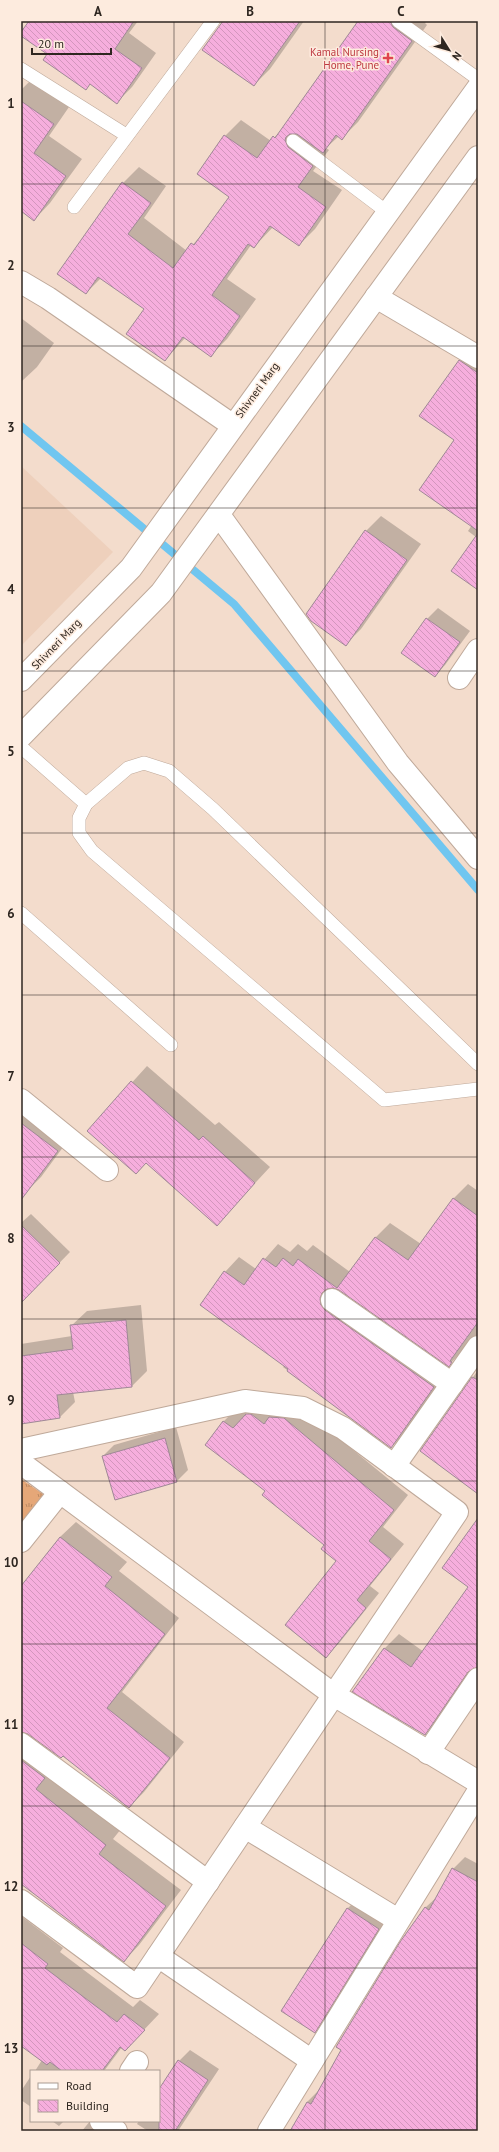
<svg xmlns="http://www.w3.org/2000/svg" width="499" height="2152" viewBox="0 0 499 2152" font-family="'PT Sans',sans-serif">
  <defs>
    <pattern id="park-tufts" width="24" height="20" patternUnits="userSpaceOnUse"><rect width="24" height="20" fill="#e5a778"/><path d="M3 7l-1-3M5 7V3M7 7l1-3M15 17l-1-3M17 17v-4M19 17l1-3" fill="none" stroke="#ba8862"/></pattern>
    <pattern id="building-back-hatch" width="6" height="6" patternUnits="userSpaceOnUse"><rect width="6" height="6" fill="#f6aedd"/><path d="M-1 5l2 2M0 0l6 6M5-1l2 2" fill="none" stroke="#d396bd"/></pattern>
  </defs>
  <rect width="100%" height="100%" fill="#f3dccc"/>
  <!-- built -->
  <polygon fill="#eed0bc" points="21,466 113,552 21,646"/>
  <!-- park -->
  <polygon fill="url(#park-tufts)" points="21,1479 46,1496 21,1528"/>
  <!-- shadow -->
  <g fill="#0003">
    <polygon points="30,21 138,21 129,33 156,53 132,87 117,102 21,34"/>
    <polygon points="224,21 304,21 270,69 254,85"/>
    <polygon points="359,21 427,21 425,23 427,25 358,122 342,138 339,136 326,148 329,150 313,171 342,190 315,229 299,245 273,227 254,247 251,245 227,279 256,299 227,339 211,355 186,337 165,360 146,309 101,278 86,293 123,183 139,167 166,186 144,218 187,251 206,230 230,197 225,136 241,120 271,141 286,125"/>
    <polygon points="31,80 69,107 49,136 82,159 50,203 34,220 21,210 21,90"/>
    <polygon points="21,318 54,343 37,367 21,382"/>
    <polygon points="474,346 478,348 478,589 476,537 468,531 472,525 455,440 459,361"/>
    <polygon points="381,516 421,544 361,629 346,644 366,531"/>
    <polygon points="438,608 470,631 445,665 435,676 427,619"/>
    <polygon points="147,1066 215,1125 219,1122 270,1167 217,1224 147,1162 136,1173 88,1131"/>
    <polygon points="21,1098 72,1135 41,1177 26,1192 21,1188"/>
    <polygon points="468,1184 478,1191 478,1334 449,1365 335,1287 339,1295 448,1372 406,1432 391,1447 283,1367 285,1365 225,1272 239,1257 256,1269 278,1244 290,1252 298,1244 307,1251 313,1245 350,1272 376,1237 390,1223 421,1244 453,1199"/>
    <polygon points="31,1214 70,1252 36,1287 21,1294 21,1223"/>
    <polygon points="141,1305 147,1371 132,1386 73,1392 75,1402 60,1417 21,1423 21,1344 72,1336 71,1326 87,1311"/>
    <polygon points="478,1370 478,1492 421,1451"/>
    <polygon points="261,1400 298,1405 408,1495 383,1527 404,1544 370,1586 379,1593 340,1642 326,1657 338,1561 325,1544 267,1491 206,1445 224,1421 238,1407 247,1414"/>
    <polygon points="176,1427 188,1470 177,1481 103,1456 114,1445"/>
    <polygon points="478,1519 478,1667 475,1667 439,1719 425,1734 354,1691 385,1648 399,1634 424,1652 470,1587"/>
    <polygon points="76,1522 127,1562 119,1571 179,1618 122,1692 184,1742 144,1792 129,1807 63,1755 28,1733 24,1732 121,1829 113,1839 181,1890 139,1945 124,1961 21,1882 21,1588 60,1537"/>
    <polygon points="465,1857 478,1864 478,2131 297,2131 293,2129 307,2102 319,2090 401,1943 426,1907 438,1896 453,1869"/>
    <polygon points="358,1898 389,1918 325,2021 315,2032 347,1909"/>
    <polygon points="21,1916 63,1948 60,1952 133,2007 140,2000 159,2014 140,2034 122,2047 104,2071 35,2071 42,2060 21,2044"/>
    <polygon points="190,2050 219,2069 178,2131 148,2131 137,2124 139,2121 159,2121 159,2091 179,2061"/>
    <polygon points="31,2076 31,2107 21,2100 21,2091"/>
    <polygon points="52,2121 64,2121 59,2126"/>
    <polygon points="90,2121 104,2121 119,2131 82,2131"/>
  </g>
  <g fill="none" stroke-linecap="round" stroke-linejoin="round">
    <!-- stream -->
    <polyline stroke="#70c6f0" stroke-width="8" points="21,426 234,604 478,890"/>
  </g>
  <!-- building -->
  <g fill="url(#building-back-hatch)" stroke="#9f8896">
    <polygon points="29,21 134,21 115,49 142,68 117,104 90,84 86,90 43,60 47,54 21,36 21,32"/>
    <polygon points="223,21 300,21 254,86 202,50"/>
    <polygon points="358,21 390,21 393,27 412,41 342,140 336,135 323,153 297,134 290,134 286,137 285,140 288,147 313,166 298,187 326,207 299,246 270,226 254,248 248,244 212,295 240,316 211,357 183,337 165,361 126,334 144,309 98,277 86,294 57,274 122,182 151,203 128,234 173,268 191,243 194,245 229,197 197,174 224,135 257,158 273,136 275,138"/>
    <polygon points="21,101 54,124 34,153 66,176 34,221 21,211"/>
    <polygon points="459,360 478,373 478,531 419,490 454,440 419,416"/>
    <polygon points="365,530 407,560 346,646 311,621 306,614"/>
    <polygon points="478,533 478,590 451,571"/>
    <polygon points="426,618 460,642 435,677 401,653"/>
    <polygon points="131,1081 199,1140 203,1136 255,1183 217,1226 146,1163 136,1174 87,1131"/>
    <polygon points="21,1123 58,1151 21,1200"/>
    <polygon points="453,1198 478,1216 478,1322 450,1361 452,1362 449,1367 339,1290 333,1288 327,1289 322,1293 320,1299 321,1305 325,1310 434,1387 391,1448 287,1371 288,1369 200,1305 224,1271 244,1285 263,1258 276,1267 283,1258 293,1266 298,1259 337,1288 375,1237 408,1260"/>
    <polygon points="21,1225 60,1263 21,1303"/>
    <polygon points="126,1320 132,1387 57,1395 60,1418 21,1424 21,1356 73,1349 70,1325"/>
    <polygon points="472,1377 478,1380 478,1494 420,1451"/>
    <polygon points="246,1414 251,1414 264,1424 269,1417 284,1418 394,1510 369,1541 391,1559 357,1600 366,1608 326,1658 285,1625 336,1561 321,1549 324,1545 262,1495 265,1491 205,1445 223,1421 233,1428"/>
    <polygon points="165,1438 177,1482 115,1500 102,1456"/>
    <polygon points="478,1518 478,1667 468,1672 425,1735 352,1692 384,1648 411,1667 468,1587 442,1568"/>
    <polygon points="60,1537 112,1577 105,1586 165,1634 107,1708 170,1758 129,1808 63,1756 61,1758 28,1734 21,1732 21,1586"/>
    <polygon points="21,1760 45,1778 36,1789 106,1845 99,1854 166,1906 124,1962 21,1884"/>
    <polygon points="452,1868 478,1882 478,2131 290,2131 307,2102 311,2104 341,2050 336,2047 400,1942 425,1907 429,1910"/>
    <polygon points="347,1908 379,1929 315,2033 281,2011"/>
    <polygon points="21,1943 48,1964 45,1968 117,2022 124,2014 145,2030 125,2051 120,2047 102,2071 62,2071 50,2062 47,2065 21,2046"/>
    <polygon points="178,2060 208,2080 175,2131 159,2131 159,2089"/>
  </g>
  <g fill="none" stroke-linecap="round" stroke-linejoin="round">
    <!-- service casing -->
    <g stroke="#bfa99a" stroke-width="14">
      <g id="service">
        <polyline points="398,21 478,79"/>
        <polyline points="21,69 126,135"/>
        <polyline points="293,141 387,212"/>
        <polyline points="74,207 213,21"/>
        <polyline points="21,747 86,804"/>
        <polyline points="21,913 171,1045"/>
        <polyline points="478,1064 213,809 169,771 144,763 128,768 86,804 79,818 79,833 92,851 384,1100 478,1089"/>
      </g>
    </g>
    <!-- minor casing -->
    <g stroke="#bfa99a" stroke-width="24">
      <g id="minor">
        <polyline points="21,282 48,298 232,425"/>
        <polyline points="376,297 478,357"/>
        <polyline points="219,515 398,763 478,858"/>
        <polyline points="459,678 478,650"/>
        <polyline points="21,1100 107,1170"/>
        <polyline points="332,1300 452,1384"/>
        <polyline points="21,1450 245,1401 303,1408 343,1428 457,1512 137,1987 21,1901"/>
        <polyline points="21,1463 334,1695 478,1782"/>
        <polyline points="394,1466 478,1347"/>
        <polyline points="21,1541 60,1492"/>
        <polyline points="21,1744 208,1882"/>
        <polyline points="428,1753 478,1679"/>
        <polyline points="245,1827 398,1920"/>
        <polyline points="158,1956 312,2061"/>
        <polyline points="131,2071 137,2062"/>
        <polyline points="101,2121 116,2131"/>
        <polyline points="269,2131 478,1792"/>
      </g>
    </g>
    <!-- secondary casing -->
    <g stroke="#bfa99a" stroke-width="24">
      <g id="secondary">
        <polyline points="21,680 131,568 478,88"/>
        <polyline points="21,736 161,593 478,157"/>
      </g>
    </g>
    <!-- service -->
    <use href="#service" stroke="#fff" stroke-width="13"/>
    <!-- minor -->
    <use href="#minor" stroke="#fff" stroke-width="22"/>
    <!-- secondary -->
    <use href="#secondary" stroke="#fff" stroke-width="22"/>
  </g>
  <!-- grid -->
  <path fill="none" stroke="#2e2620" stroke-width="1" stroke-opacity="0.55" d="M174,21v2110M325,21v2110M21,184h457M21,346h457M21,508h457M21,671h457M21,833h457M21,995h457M21,1157h457M21,1319h457M21,1481h457M21,1644h457M21,1806h457M21,1968h457"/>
  <!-- markers -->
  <path fill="#e0444e" stroke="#fdebde" stroke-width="1.5" d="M386 52h4v4h4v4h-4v4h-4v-4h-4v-4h4z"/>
  <g text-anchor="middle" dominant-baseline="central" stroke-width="3" stroke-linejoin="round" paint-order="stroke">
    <!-- health labels -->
    <g font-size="11" fill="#be3a42" stroke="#fdebde" text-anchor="end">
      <text x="379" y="52">Kamal Nursing<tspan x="379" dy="13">Home, Pune</tspan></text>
    </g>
    <!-- street labels -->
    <g font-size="11" fill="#2e2620" stroke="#fdebde">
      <text transform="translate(257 390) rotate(-54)">Shivneri Marg</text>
      <text transform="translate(56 644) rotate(-46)">Shivneri Marg</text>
    </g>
  </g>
  <!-- border -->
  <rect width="499" height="2152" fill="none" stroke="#fdebde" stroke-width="44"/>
  <!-- legend -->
  <rect x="30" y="2070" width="130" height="52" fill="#fdebde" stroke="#aa9c92"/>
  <rect x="38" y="2083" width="20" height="6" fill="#ffffff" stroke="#aa9c92"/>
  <text x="66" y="2090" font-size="12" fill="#2e2620">Road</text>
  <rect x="38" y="2100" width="20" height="12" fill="url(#building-back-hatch)" stroke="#aa9c92"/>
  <text x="66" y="2110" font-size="12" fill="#2e2620">Building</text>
  <!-- north arrow -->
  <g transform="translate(449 50) rotate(127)" stroke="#fdebde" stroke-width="3" paint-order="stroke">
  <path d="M0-3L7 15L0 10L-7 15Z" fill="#2e2620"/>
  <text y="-6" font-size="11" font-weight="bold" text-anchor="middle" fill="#2e2620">N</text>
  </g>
  <!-- scale -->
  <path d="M32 48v6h79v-6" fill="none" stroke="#2e2620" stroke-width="2"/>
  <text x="38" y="48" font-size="12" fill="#2e2620" stroke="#fdebde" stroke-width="3" paint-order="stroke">20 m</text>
  <rect x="22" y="22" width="455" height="2108" fill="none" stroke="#2e2620" stroke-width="1.5"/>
  <g font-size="13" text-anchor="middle" font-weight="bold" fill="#2e2620">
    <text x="98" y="16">A</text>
    <text x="250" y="16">B</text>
    <text x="401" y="16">C</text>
    <text x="11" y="108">1</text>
    <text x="11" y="270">2</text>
    <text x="11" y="432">3</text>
    <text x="11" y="594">4</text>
    <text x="11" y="756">5</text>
    <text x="11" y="918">6</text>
    <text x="11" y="1081">7</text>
    <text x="11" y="1243">8</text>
    <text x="11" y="1405">9</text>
    <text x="11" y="1567">10</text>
    <text x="11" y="1729">11</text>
    <text x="11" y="1891">12</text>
    <text x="11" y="2053">13</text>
  </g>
</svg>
